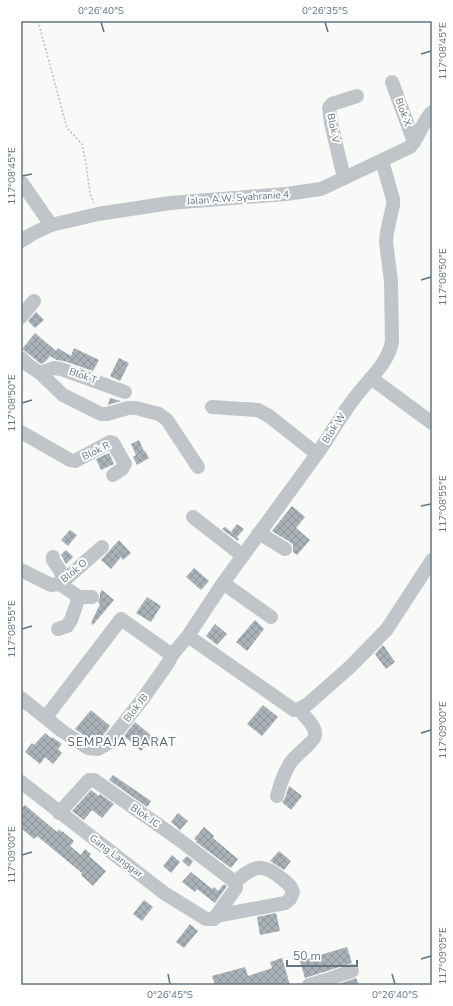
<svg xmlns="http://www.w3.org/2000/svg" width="453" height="1006" viewBox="0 0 453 1006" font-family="'Nunito Sans',sans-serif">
  <defs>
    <pattern id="building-cross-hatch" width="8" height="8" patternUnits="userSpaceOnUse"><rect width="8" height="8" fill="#a9b2b8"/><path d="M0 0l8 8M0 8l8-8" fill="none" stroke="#8d959b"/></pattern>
  </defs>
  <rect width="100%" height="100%" fill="#f9f9f7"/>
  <!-- building -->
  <g fill="url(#building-cross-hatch)">
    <polygon points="36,312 44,320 35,328 28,321"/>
    <polygon points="35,333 56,351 58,348 71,356 74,348 99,360 93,371 64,361 57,360 50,356 45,362 41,364 35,359 22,349"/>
    <polygon points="119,358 129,363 120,381 110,376"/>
    <polygon points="110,398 121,401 108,405"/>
    <polygon points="139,440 144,451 145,451 149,458 137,465 133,457 136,455 131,444"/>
    <polygon points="109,453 114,464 101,470 96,459"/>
    <polygon points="292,506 305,517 296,528 310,540 297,555 293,552 293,545 290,542 272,531"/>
    <polygon points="237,524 244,529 237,537 239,539 238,541 222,529 225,527 231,532"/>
    <polygon points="70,530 77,535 68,546 61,540"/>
    <polygon points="119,540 131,553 123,560 121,557 111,569 101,560"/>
    <polygon points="66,550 73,557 66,564 61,555"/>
    <polygon points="194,568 209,581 201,590 186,577"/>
    <polygon points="102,590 114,600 93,625 91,623 100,604 98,602 100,597 100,593"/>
    <polygon points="147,597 161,606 151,622 136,613"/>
    <polygon points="255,620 264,629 247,651 236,642"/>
    <polygon points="215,624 227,634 217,645 206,636"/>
    <polygon points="383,645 395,662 386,669 375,654"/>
    <polygon points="263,705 278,717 262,736 247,724"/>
    <polygon points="91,710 110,726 101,738 96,740 91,740 75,729"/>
    <polygon points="135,722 153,737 141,751 124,736"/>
    <polygon points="45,733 51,738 52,737 62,744 58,749 62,753 53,764 45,757 40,764 25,752 32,743 34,745"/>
    <polygon points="113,775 151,801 147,807 109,780"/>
    <polygon points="289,786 302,796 291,810 282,802 285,798"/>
    <polygon points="91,790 99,796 100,794 114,804 102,818 92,810 84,820 72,811"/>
    <polygon points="25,805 57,832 59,829 61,832 62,831 74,841 70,846 81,855 85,849 91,854 89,856 106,871 93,886 81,875 82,873 37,836 34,839 21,828 21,809"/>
    <polygon points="178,813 188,821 180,830 171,822"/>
    <polygon points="204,827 214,836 213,838 238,859 231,868 196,842 197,841 194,839"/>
    <polygon points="279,851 291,861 284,870 270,861"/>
    <polygon points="172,855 180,862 171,873 163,866"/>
    <polygon points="187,856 193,861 189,867 182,861"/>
    <polygon points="191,872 212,889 214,887 218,891 224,884 227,886 215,903 197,889 195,892 182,882"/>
    <polygon points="144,900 153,907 142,921 133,914"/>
    <polygon points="276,913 280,931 260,935 257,917"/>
    <polygon points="190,924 198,931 184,948 176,942"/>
    <polygon points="347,947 352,963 305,978 300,961"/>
    <polygon points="282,958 290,985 215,985 212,976 245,967 248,976 272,968 270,962"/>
    <polygon points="356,978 359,985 340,985 339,984"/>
  </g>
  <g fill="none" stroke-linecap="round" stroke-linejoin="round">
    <!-- path -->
    <polyline stroke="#babec1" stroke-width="1.5" stroke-dasharray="2 2" stroke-linecap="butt" points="38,21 67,128 82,144 86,163 90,194 94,203"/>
    <!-- minor -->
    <g stroke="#c0c5c9" stroke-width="14">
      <polyline points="392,82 414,142"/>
      <polyline points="344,178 331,123 329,108 332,104 357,96"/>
      <polyline points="22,183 51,225"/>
      <path d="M21,241l11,-7 19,-9 47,-11 72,-11 116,-9 35,-5 89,-42c10,-11 12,-25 22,-35"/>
      <polyline points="21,317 34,301"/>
      <polyline points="21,358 28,365 40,373 54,368 61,369 125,392"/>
      <polyline points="40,373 63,395 101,414 107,414 128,408 136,408 159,414 167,420 198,467"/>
      <polyline points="371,378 432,423"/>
      <polyline points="212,407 258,410 269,416 317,454"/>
      <polyline points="21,432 70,460 75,461 110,442 113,443 125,464 122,469 113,475"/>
      <polyline points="193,517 243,556"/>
      <polyline points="259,533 285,549"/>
      <path d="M53,557v3c6,10 8,9 10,22"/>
      <polyline points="21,570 51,585 60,584 102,547"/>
      <polyline points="223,583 271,617"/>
      <polyline points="60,584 79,597 92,597"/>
      <polyline points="58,629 67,626 71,620 79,597"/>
      <polyline points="188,636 294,710 299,709 308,704 351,666 387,629 432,560"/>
      <path d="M21,698l41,33 26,17 10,1 9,-5 35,-44 26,-37 4,-8 16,-19 35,-53 94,-129c13,-18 23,-37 36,-54 14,-20 34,-34 39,-58l-1,-61 -5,-39 1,-10 6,-27v-6l-11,-38"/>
      <polyline points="46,717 121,619 172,655"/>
      <path d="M21,782l143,111 42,26h8l2,-3 69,-13 5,-4 3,-7c-2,-7 -7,-10 -12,-14 -20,-16 -27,-12 -46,4"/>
      <path d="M277,796c3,-11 7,-24 14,-34 5,-7 24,-21 24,-27 1,-9 -11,-19 -16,-26"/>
      <polyline points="59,813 89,780 94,780 177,838 235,882"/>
      <polyline points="216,916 236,888 235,882"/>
      <polyline points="323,981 352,971"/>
      <polyline points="309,985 323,981 325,985"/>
    </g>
  </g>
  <!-- ticks -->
  <path fill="none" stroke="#647581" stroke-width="1.5" d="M101,22l3,10M325,22l3,10M421,54l10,-3M22,176l10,-2M421,280l10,-3M22,403l10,-3M421,506l10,-2M22,629l10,-3M421,733l10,-3M22,855l10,-3M421,959l10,-3M168,974l2,10M392,974l3,10"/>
  <g text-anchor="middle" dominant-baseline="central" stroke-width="4" stroke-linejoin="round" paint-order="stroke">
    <!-- street labels -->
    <g font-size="10" fill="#647581" stroke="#fff">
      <text transform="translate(403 112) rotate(70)">Blok X</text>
      <text transform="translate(333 128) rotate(79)">Blok V</text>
      <text transform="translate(238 198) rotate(-4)">Jalan A.W. Syahranie 4</text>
      <text transform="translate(83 376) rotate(20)">Blok T</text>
      <text transform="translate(334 428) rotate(-58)">Blok W</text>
      <text transform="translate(96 451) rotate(-26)">Blok R</text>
      <text transform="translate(74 571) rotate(-40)">Blok O</text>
      <text transform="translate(136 708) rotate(-52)">Blok JB</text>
      <text transform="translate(145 816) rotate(35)">Blok JC</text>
      <text transform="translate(116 856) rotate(37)">Gang Langgar</text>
    </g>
    <!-- quarter labels -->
    <g font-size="12" letter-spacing="1" fill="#56636c" stroke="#fff">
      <text x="122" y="742">SEMPAJA BARAT</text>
    </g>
  </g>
  <!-- border -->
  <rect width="453" height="1006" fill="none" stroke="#ffffff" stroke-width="44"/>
  <!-- scale -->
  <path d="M287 960v6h70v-6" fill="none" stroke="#647581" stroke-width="2"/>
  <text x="293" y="960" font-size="12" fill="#647581" stroke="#ffffff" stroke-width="3" paint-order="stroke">50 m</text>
  <rect x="22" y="22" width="409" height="962" fill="none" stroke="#647581" stroke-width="1.5"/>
  <g font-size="10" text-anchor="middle" fill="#647581">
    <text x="101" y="14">0°26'40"S</text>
    <text x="325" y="14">0°26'35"S</text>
    <text transform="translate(442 51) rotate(-90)" y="4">117°08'45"E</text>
    <text transform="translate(11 176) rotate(-90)" y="4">117°08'45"E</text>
    <text transform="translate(442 277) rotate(-90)" y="4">117°08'50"E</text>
    <text transform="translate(11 403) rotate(-90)" y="4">117°08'50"E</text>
    <text transform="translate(442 504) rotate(-90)" y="4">117°08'55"E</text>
    <text transform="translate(11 629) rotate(-90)" y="4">117°08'55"E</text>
    <text transform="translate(442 730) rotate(-90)" y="4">117°09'00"E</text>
    <text transform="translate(11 855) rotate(-90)" y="4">117°09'00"E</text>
    <text transform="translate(442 956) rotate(-90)" y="4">117°09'05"E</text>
    <text x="170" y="998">0°26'45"S</text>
    <text x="395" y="998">0°26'40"S</text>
  </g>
</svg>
